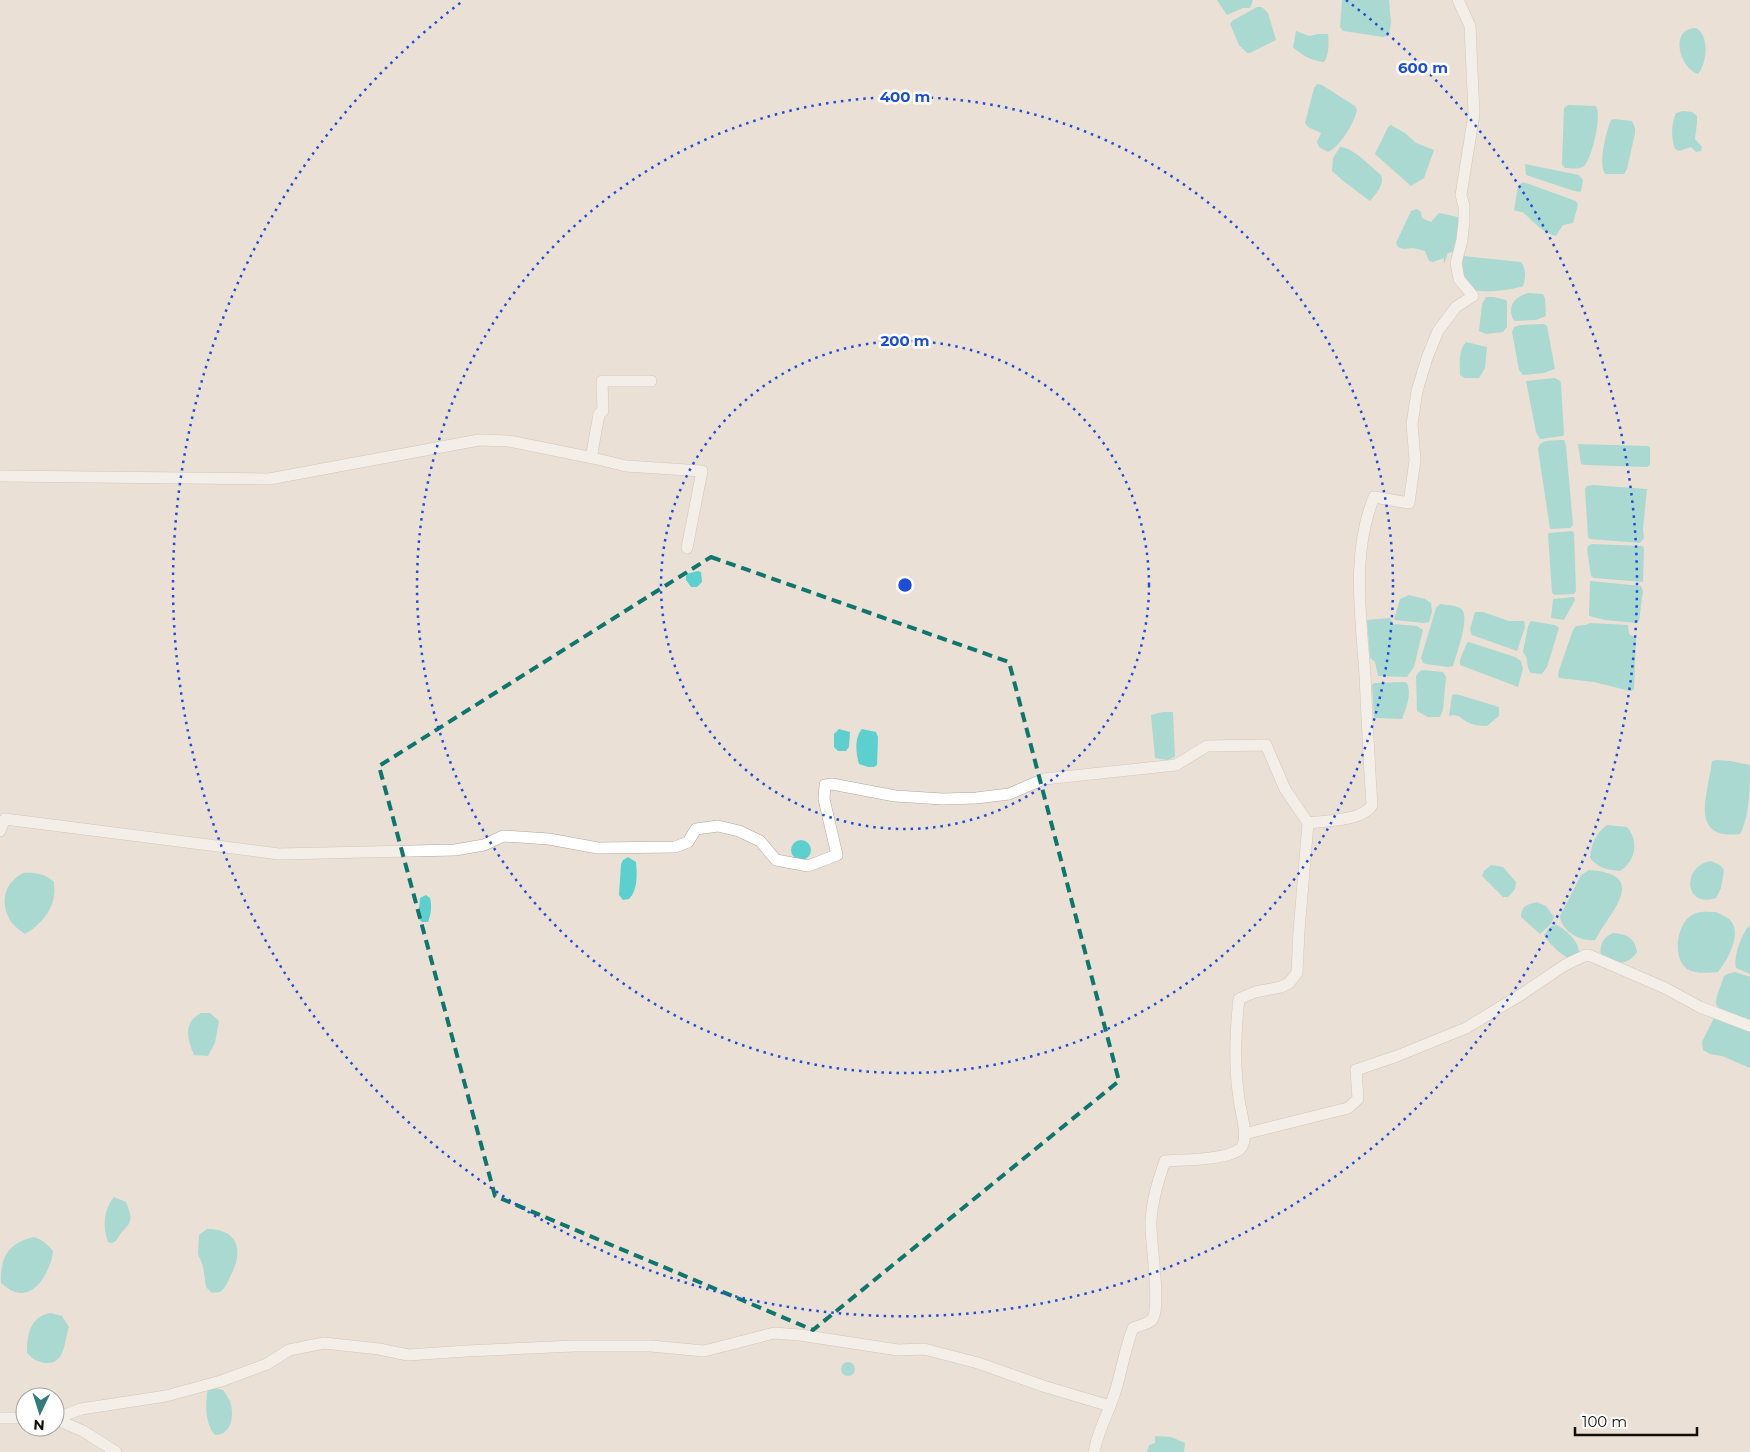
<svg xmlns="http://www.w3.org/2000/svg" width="1750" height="1452" viewBox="0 0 1750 1452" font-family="Montserrat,sans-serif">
  <rect width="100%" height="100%" fill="#ebe0d5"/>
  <!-- water -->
  <g fill="#5cd0ce">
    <polygon points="1217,0 1253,0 1250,8 1243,8 1227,15"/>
    <polygon points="1342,0 1389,0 1391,22 1389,36 1383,37 1343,31 1340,27"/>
    <polygon points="1257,7 1262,7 1268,13 1276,40 1250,53 1247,53 1239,45 1230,24 1232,21"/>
    <path d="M1696,28c14,8 11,35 2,46 -19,-6 -29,-46 -2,-46z"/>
    <path d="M1296,31l13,5 9,-2h10c1,9 1,21 -4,28 -14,-2 -21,-6 -31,-15z"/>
    <path d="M1317,84l5,1 33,21 2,4c-2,12 -18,38 -29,42l-9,-5 -2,-5 4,-9 -13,-6 -3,-4 9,-35z"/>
    <path d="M1568,105l28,1c6,10 -4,53 -12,60 -5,4 -13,2 -19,2l-3,-4 2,-56z"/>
    <path d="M1683,111l9,1 5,4v7l-2,16 7,8 -1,4 -5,1 -5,-5 -12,4 -4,-2c-4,-11 -4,-25 1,-36z"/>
    <path d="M1614,119l18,2 3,7v5l-8,36 -3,5h-19c-7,-11 1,-42 6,-54z"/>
    <polygon points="1391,125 1405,133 1416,143 1434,150 1424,178 1411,186 1375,154 1388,127"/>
    <path d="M1340,147c13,0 31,20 41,28 4,9 -5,19 -11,26l-28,-21 -10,-9 1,-13z"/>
    <polygon points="1525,164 1579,175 1583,180 1581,191 1579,192 1571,190 1526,175"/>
    <path d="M1523,182l53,19 2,4 -5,18 -10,2 -7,11c-11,-2 -23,-14 -30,-21 -3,-4 -8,-3 -12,-5l4,-24z"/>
    <polygon points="1417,209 1421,212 1422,218 1431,222 1439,213 1458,217 1462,214 1453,252 1448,253 1444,264 1444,258 1433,262 1429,261 1425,251 1413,248 1403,249 1398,247 1396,243 1411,211"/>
    <path d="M1463,256l58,6c5,6 5,16 2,24 -10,4 -47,9 -55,1 -7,-7 -6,-21 -5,-31z"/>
    <path d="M1528,293l15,1 2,4 1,18 -10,4 -21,1 -2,-2c-6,-14 2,-22 15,-26z"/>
    <polygon points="1486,297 1494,297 1506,300 1507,302 1507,327 1503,332 1486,334 1479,331 1482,304"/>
    <polygon points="1544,324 1547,326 1555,369 1544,373 1523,375 1519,370 1512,332 1514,327 1520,325"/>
    <path d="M1466,342l21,5 -2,21 -6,10h-14l-5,-3c0,-10 -2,-25 6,-33z"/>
    <polygon points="1555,378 1560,381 1561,384 1564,434 1563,436 1540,439 1536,432 1526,381"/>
    <path d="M1559,440h5l2,6 7,79 -3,3 -20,1 -12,-80c2,-10 13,-8 21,-9z"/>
    <polygon points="1578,444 1648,446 1650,448 1650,465 1647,467 1585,465 1581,464"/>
    <polygon points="1593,485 1647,489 1643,529 1644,538 1640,543 1590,539 1588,537 1585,489 1587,486"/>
    <polygon points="1572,531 1574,533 1576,591 1574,594 1555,595 1552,593 1548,534 1549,533"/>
    <polygon points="1592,544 1642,546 1644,548 1643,582 1594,578 1591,576 1587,549 1589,545"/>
    <polygon points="698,571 701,572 702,582 697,587 691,587 686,580 686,574"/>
    <polygon points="1590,581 1641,586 1643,591 1639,621 1637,623 1605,620 1589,616"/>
    <polygon points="1409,595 1425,599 1431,603 1432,612 1429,622 1424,623 1394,620 1400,599"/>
    <polygon points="1574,597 1575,600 1564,620 1551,618 1553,599"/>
    <path d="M1440,604c6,1 15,1 20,4 12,6 -4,47 -7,58l-5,1 -22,-3 -3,-1 -2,-5 15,-50z"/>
    <polygon points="1475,612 1483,612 1509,621 1524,621 1525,627 1517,651 1472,635 1470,629"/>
    <polygon points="1390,618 1393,624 1417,626 1423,630 1414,667 1407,677 1378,676 1375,662 1370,658 1367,620"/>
    <path d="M1531,621l24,4 4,3 -12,39 -5,7 -11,-1c-6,-7 -1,-13 -8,-21l5,-26z"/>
    <polygon points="1590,623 1628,625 1629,634 1636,638 1634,690 1630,691 1594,682 1559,678 1558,675 1559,670 1573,630 1576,626 1586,625"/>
    <polygon points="1469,642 1515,657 1521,661 1523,669 1518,687 1460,665 1460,659 1467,643"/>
    <polygon points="1423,670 1443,672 1446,677 1443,710 1440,717 1428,717 1417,711 1416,676 1420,671"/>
    <path d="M1404,682l3,1c5,12 -1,25 -5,36l-27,-1 -1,-1 -2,-32 2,-2z"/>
    <path d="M1456,694l43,13v9l-12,10c-7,0 -14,-1 -20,-4 -9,-5 -7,-8 -18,-6l3,-21z"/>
    <polygon points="1173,712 1175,757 1167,760 1155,758 1151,715 1163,712"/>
    <polygon points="839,729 850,732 849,747 846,751 838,751 834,747 834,734"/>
    <path d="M862,729l14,3 2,5 -1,28 -3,2h-6l-9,-3c-3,-10 -5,-26 3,-35z"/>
    <path d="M1716,760l14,1 20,4c0,22 0,51 -10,69 -49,6 -34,-35 -29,-66l1,-7z"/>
    <path d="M1607,825l20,2c12,13 9,34 -7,44 -13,-1 -22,-3 -30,-13 1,-14 6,-25 17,-33z"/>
    <circle cx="801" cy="850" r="10"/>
    <path d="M628,857l8,5c1,12 2,28 -7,37l-6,1 -4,-5 2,-31 2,-4z"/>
    <path d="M1711,861l9,4 4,5 -3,18 -5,10c-33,11 -34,-33 -5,-37z"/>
    <polygon points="1491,865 1503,867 1516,882 1515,889 1508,897 1503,897 1482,876 1484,871"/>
    <path d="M1589,870c57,4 27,36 9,65l-3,5c-14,2 -34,-9 -35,-24l21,-41z"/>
    <path d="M23,873c11,-1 23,1 31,9 0,5 1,9 0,13 -1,16 -16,32 -29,39 -4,-3 -9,-6 -12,-10 -3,-2 -4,-7 -6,-10 -6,-18 0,-32 16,-41z"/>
    <path d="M426,895l4,3c2,7 1,17 -2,24h-6l-4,-3 2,-21z"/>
    <path d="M1537,902l9,4 8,11 -3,7 -11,10 -19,-17c0,-11 7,-13 16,-15z"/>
    <path d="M1716,912c4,2 11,5 14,8 13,14 -3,41 -12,52 -10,1 -23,2 -31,-3 -16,-12 -10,-50 9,-56 6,-2 14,-1 20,-1z"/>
    <path d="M1557,925c9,5 23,17 22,28 -4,2 -8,5 -12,4 -5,-1 -21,-17 -23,-22l7,-9z"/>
    <path d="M1748,927h2v47l-14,-6c-3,-11 5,-32 12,-41z"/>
    <path d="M1613,933c14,1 22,5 24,19 -11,16 -21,10 -36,4 -2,-11 2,-19 12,-23z"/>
    <path d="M1735,972l15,5v44c-7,-3 -34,-10 -34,-18 0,-8 6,-20 8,-27l3,-2z"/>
    <path d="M201,1013h9l9,8 -4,22 -7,13 -14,-1c-7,-16 -11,-33 7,-42z"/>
    <polygon points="1714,1018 1750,1030 1750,1068 1722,1056 1710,1054 1703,1050 1702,1042"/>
    <path d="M114,1197l12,5c11,26 -1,21 -10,39l-4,2 -4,-1c-6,-16 -4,-33 6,-45z"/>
    <path d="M207,1229c31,0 37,21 24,46 -3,6 -6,14 -11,17 -3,1 -6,0 -8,1l-6,-6 -3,-21 -5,-12 1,-19z"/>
    <path d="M34,1237c9,3 13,7 19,14 -1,15 -14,42 -31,42 -9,0 -15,-5 -21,-10 -1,-26 7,-40 33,-46z"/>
    <path d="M51,1313l11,3 7,11c-5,15 -4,38 -24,36 -8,-1 -12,-4 -18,-10 0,-18 3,-37 24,-40z"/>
    <circle cx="848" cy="1369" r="7"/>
    <path d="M211,1387l12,3c3,5 7,9 8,15 3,12 0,30 -16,30 -10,-11 -10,-32 -7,-47z"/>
    <polygon points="1155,1436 1171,1437 1185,1443 1184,1452 1147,1452 1149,1445 1155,1443"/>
  </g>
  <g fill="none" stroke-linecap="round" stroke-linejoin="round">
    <!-- minor casing -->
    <g stroke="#b1a79c" stroke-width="12">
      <g id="minor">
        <polyline points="651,381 602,381 603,411 599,414 592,453 593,458 626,466 702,471 687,548"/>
        <polyline points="0,476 269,479 479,440 509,441 593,458"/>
        <polyline points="0,831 5,819 279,854 455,850 484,845 503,836 549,839 598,848 675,847 688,842 696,829 718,826 739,831 760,841 776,860 808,866 837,855 824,799 825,785 832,784 895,796 943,799 976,798 1009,794 1044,779 1176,765 1207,746 1266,745 1285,789 1308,823"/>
        <polyline points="1244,1134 1348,1108 1358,1099 1356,1070 1397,1056 1466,1028 1522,994 1565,965 1586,955 1591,956 1665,988 1700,1007 1750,1026"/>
        <polyline points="0,1418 25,1418"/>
        <polyline points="55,1419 81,1409 166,1396 221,1381 267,1364 289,1350 324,1343 379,1349 408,1355 467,1351 574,1346 651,1346 704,1351 774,1333 800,1335 898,1350 924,1349 978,1363 1043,1386 1110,1406"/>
        <polyline points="55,1419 83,1431 116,1452"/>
        <path d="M1094,1452c4,-23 16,-41 22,-63 6,-20 9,-41 17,-61 7,-3 17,-4 20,-10 8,-14 -3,-77 -2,-97 1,-21 7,-40 14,-60 18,-1 62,-1 75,-12 9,-7 2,-34 0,-44 -6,-35 -5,-72 -1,-106l16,-7 26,-5 8,-4 8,-10 2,-42 9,-108c17,-2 55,-2 64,-18 -3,-43 -5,-87 -7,-130 -4,-59 -14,-122 9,-178l35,6 6,-43 -3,-36 5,-33 10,-33 11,-27 18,-24 17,-11 -14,-17 -3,-16 6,-23 2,-19v-15l-3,-11 13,-81 -4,-88 -12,-26"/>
      </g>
    </g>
    <!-- minor -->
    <use href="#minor" stroke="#fff" stroke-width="11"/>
  </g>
  <!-- marked area -->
  <path d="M0 0H1750V1452H0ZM711,557l298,105 110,419 -306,249 -318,-134 -116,-430z" fill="#ebe0d5" fill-opacity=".55" fill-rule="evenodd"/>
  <path fill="none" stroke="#0f766e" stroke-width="4" stroke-dasharray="10 6" stroke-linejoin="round" d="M711,557l298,105 110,419 -306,249 -318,-134 -116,-430z"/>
  <!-- distance rings -->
  <g fill="none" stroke="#1d4ed8" stroke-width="2.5" stroke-dasharray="2.5 5">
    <circle cx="905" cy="585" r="244"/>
    <circle cx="905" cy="585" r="488"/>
    <path d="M1346 0A732 732 0 1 1 464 0"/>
  </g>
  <circle cx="905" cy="585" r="8" fill="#1d4ed8" stroke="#fff" stroke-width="2.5"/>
  <g font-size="15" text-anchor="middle" font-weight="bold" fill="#1d4ed8" stroke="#fff" stroke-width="5" stroke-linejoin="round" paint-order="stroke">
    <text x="1423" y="73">600 m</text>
    <text x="905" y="102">400 m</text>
    <text x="905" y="346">200 m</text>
  </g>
  <!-- north arrow -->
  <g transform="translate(40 1412) rotate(184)"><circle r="24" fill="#ffffff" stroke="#a19f9e"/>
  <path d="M0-4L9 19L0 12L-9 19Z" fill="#337c7b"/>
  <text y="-8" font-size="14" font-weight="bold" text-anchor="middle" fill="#13100c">N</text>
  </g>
  <!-- scale -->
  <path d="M1575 1427v8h122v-8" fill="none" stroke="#13100c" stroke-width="2.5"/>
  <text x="1582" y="1427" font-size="15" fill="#13100c" stroke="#ffffff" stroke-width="4" paint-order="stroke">100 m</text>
</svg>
